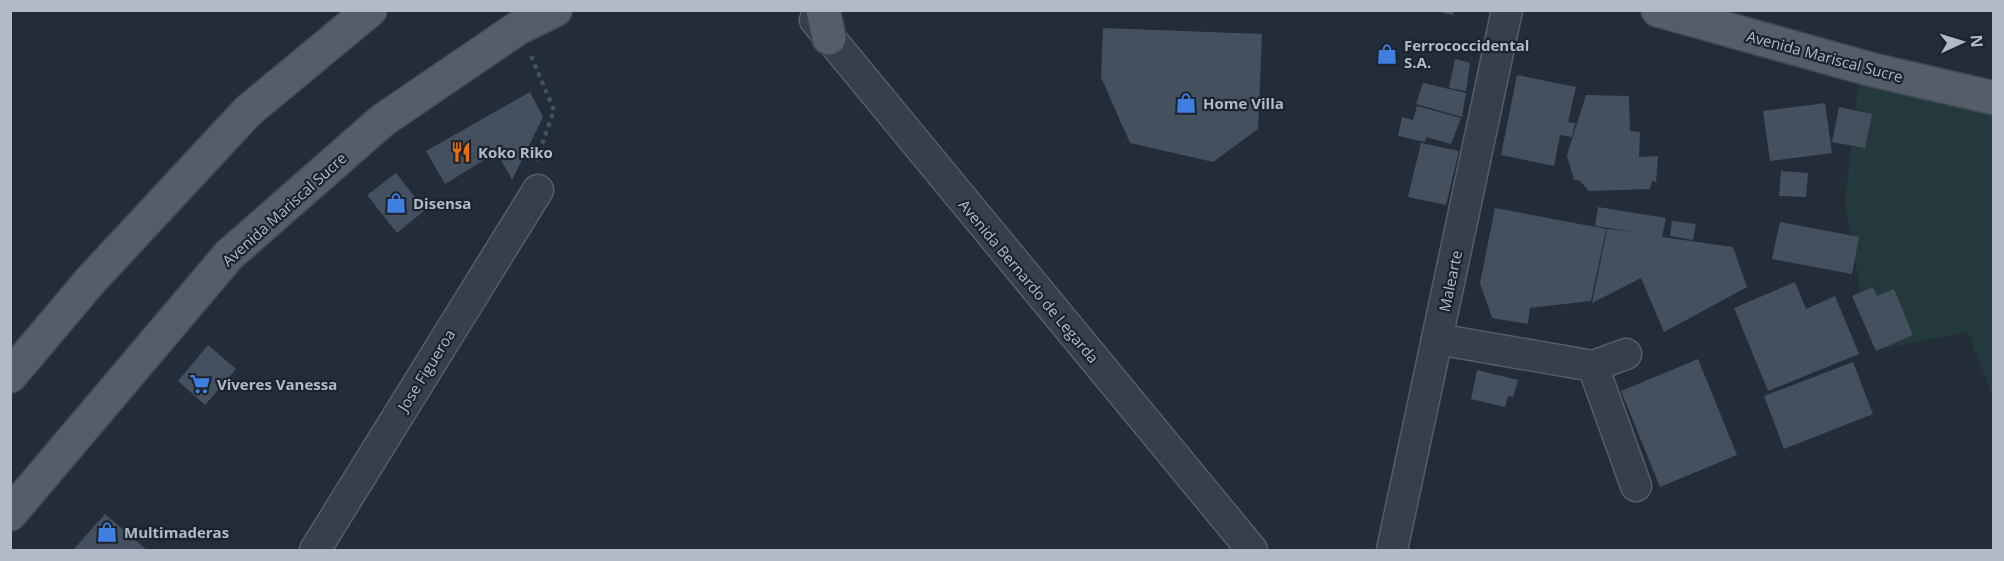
<svg xmlns="http://www.w3.org/2000/svg" width="2004" height="561" viewBox="0 0 2004 561" font-family="'Open Sans',sans-serif">
  <rect width="100%" height="100%" fill="#232d3a"/>
  <!-- green -->
  <polygon fill="#24393b" points="1859,75 1993,99 1993,398 1968,332 1887,348 1862,301 1845,201"/>
  <!-- building -->
  <g fill="#44505e">
    <polygon points="1430,10 1453,10 1453,15"/>
    <polygon points="1103,28 1262,34 1258,129 1213,162 1130,143 1101,77"/>
    <polygon points="1455,59 1470,63 1466,91 1449,88"/>
    <polygon points="1517,75 1576,87 1568,122 1575,123 1572,137 1560,135 1554,166 1501,155"/>
    <polygon points="1423,83 1466,93 1462,117 1416,104"/>
    <polygon points="530,92 543,117 512,180 497,152 445,184 426,151"/>
    <polygon points="1586,95 1629,96 1630,131 1640,132 1639,157 1658,156 1656,182 1652,181 1650,189 1589,191 1579,180 1574,180 1567,155"/>
    <polygon points="1825,103 1832,153 1770,161 1763,111"/>
    <polygon points="1417,106 1461,118 1451,144 1426,137 1425,142 1398,136 1402,117 1413,120"/>
    <polygon points="1839,107 1872,114 1865,148 1832,142"/>
    <polygon points="1421,143 1459,151 1446,205 1408,197"/>
    <polygon points="1781,171 1808,173 1806,197 1779,196"/>
    <polygon points="396,173 425,210 397,233 367,195"/>
    <polygon points="1598,207 1666,218 1662,237 1733,247 1747,287 1664,332 1641,278 1592,303 1607,229 1635,232 1595,226"/>
    <polygon points="1495,208 1606,229 1591,301 1530,308 1528,324 1492,318 1480,283"/>
    <polygon points="1672,221 1696,224 1693,240 1670,236"/>
    <polygon points="1780,222 1859,237 1852,274 1772,259"/>
    <polygon points="1795,282 1806,309 1835,296 1859,354 1768,391 1734,308"/>
    <polygon points="1873,287 1877,296 1894,289 1913,335 1876,351 1852,296"/>
    <polygon points="208,345 236,369 205,405 178,381"/>
    <polygon points="1698,359 1737,455 1660,487 1621,391"/>
    <polygon points="1853,362 1873,414 1784,449 1764,396"/>
    <polygon points="1477,370 1518,380 1513,397 1508,396 1505,407 1471,399"/>
    <polygon points="105,514 147,550 73,550"/>
  </g>
  <g fill="none" stroke-linecap="round" stroke-linejoin="round">
    <!-- minor casing -->
    <g stroke="#545d68" stroke-width="33">
      <g id="minor">
        <polyline points="815,20 1252,550"/>
        <polyline points="1437,339 1593,366 1626,354"/>
        <polyline points="1593,366 1636,486"/>
        <polyline points="315,550 538,190"/>
        <polyline points="1392,550 1507,10"/>
      </g>
    </g>
    <!-- major casing -->
    <g stroke="#3f4853" stroke-width="36">
      <g id="major">
        <polyline points="823,10 829,38"/>
        <polyline points="1658,10 1873,70 1994,98"/>
        <polyline points="10,376 91,280 248,111 370,10"/>
        <polyline points="10,514 229,255 383,120 518,28 555,10"/>
      </g>
    </g>
    <!-- path -->
    <polyline stroke="#425658" stroke-width="4" stroke-dasharray="4.5 4.5" stroke-linecap="butt" points="531,56 554,110 536,161"/>
    <!-- minor -->
    <use href="#minor" stroke="#363f4a" stroke-width="30"/>
    <!-- major -->
    <use href="#major" stroke="#545e6a" stroke-width="33"/>
  </g>
  <!-- icons -->
  <defs>
    <g id="shop-bare" transform="scale(1.62)"><path d="M-5-2.5h2.3a2.7 3.5 0 0 1 5.4 0H5L5.5 6h-11ZM-1.5-2.5h3a1.5 2.3 0 0 0-3 0Z" fill="#3f7fe0" stroke="#1b242f" stroke-width="2.5" paint-order="stroke"/></g>
    <g id="restaurant-bare" transform="scale(1.62)"><path d="M-5-6h1v4h1v-4h1v4h1v-4h1v5L-1.5 .5V6h-2V.5L-5-1ZM5-6V6H3V1.5H1.5Q1.5-4 5-6Z" fill="#e8710a" stroke="#1b242f" stroke-width="2.5" paint-order="stroke"/></g>
    <g id="supermarket-bare" transform="scale(1.62)"><path d="M-6-5.5h2.5l.6 2H6L4.5 2H-2.5L-4.4-4H-6ZM-1.5 3.2a1.3 1.3 0 1 0 .1 0ZM3 3.2a1.3 1.3 0 1 0 .1 0Z" fill="#3f7fe0" stroke="#1b242f" stroke-width="2.5" paint-order="stroke"/></g>
  </defs>
  <g fill-rule="evenodd">
    <use href="#shop-bare" x="1387" y="54"/>
    <use href="#shop-bare" x="1186" y="103"/>
    <use href="#restaurant-bare" x="461" y="152"/>
    <use href="#shop-bare" x="396" y="203"/>
    <use href="#supermarket-bare" x="200" y="384"/>
    <use href="#shop-bare" x="107" y="532"/>
  </g>
  <g text-anchor="middle" dominant-baseline="central" stroke-width="4.5" stroke-linejoin="round" paint-order="stroke">
    <!-- poi labels -->
    <g font-size="15" font-weight="bold" fill="#b1bac6" stroke="#1b242f" text-anchor="start">
      <text x="1404" y="45">Ferrococcidental<tspan x="1404" dy="17">S.A.</tspan></text>
      <text x="1203" y="103">Home Villa</text>
      <text x="478" y="152">Koko Riko</text>
      <text x="413" y="203">Disensa</text>
      <text x="217" y="384">Viveres Vanessa</text>
      <text x="124" y="532">Multimaderas</text>
    </g>
    <!-- street labels -->
    <g font-size="15" fill="#b1bac6" stroke="#1b242f">
      <text transform="translate(1825 56) rotate(15)">Avenida Mariscal Sucre</text>
      <text transform="translate(284 209) rotate(-42)">Avenida Mariscal Sucre</text>
      <text transform="translate(1029 281) rotate(50)">Avenida Bernardo de Legarda</text>
      <text transform="translate(1450 281) rotate(-78)">Malearte</text>
      <text transform="translate(426 370) rotate(-58)">Jose Figueroa</text>
    </g>
  </g>
  <!-- border -->
  <rect width="2004" height="561" fill="none" stroke="#b1bac6" stroke-width="24"/>
  <!-- north arrow -->
  <g transform="translate(1962 42) rotate(86)" stroke="#1b242f" stroke-width="4.5" paint-order="stroke">
  <path d="M0-4.5L10 22L0 15L-10 22Z" fill="#b1bac6"/>
  <text y="-9" font-size="16" font-weight="bold" text-anchor="middle" fill="#b1bac6">N</text>
  </g>
</svg>
